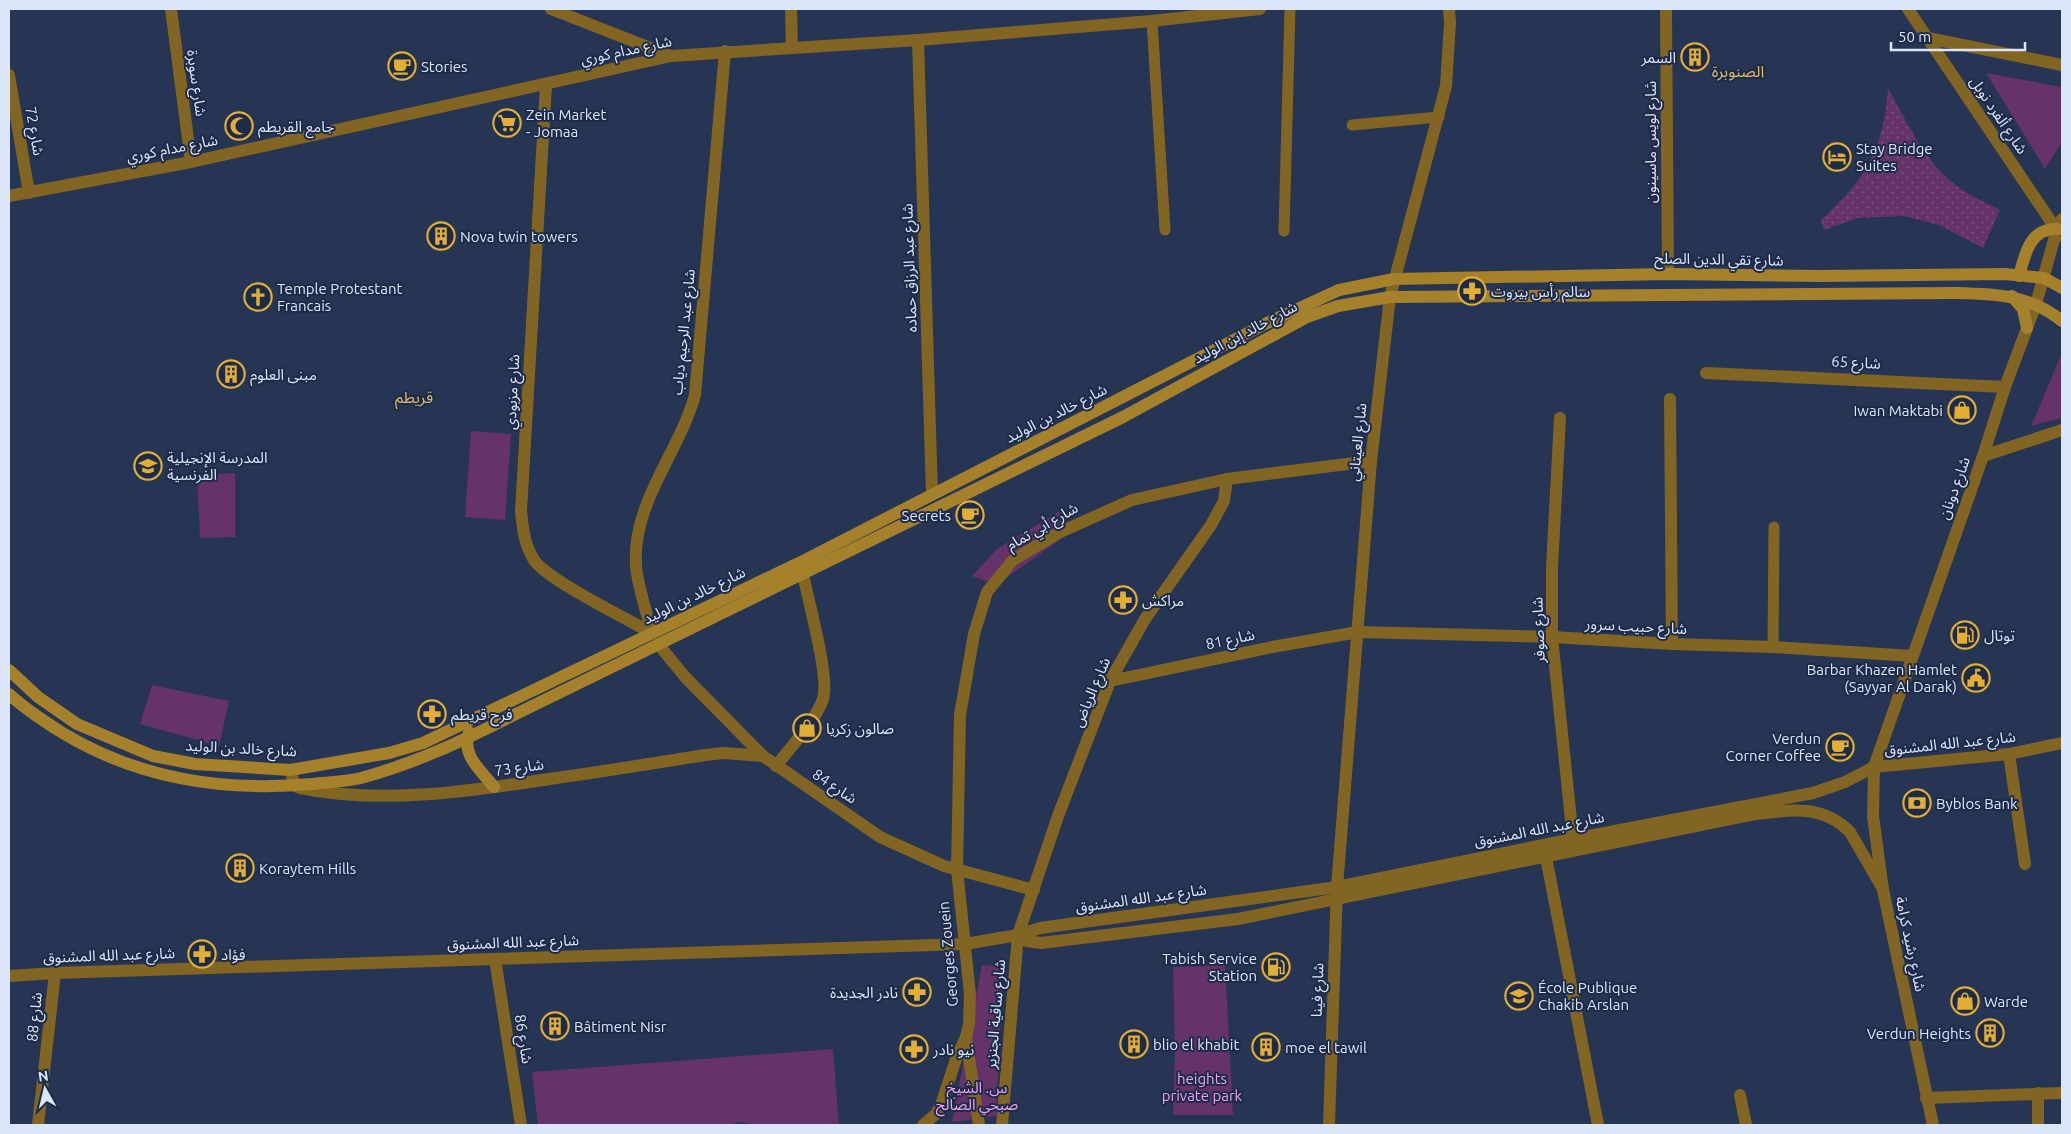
<svg xmlns="http://www.w3.org/2000/svg" width="2071" height="1134" viewBox="0 0 2071 1134" font-family="Ubuntu,'Noto Sans Arabic',sans-serif">
  <defs>
    <pattern id="garden-dots" width="8" height="8" patternUnits="userSpaceOnUse" patternTransform="scale(1.25)"><rect width="8" height="8" fill="#65326a"/><path d="M2 2h.1M6 6h.1" fill="none" stroke="#7a5080" stroke-width="1.8" stroke-linecap="round"/></pattern>
  </defs>
  <rect width="100%" height="100%" fill="#263553"/>
  <!-- green -->
  <g fill="#65326a">
    <polygon points="1986,73 2062,87 2062,142 2045,169"/>
    <polygon points="2062,353 2062,418 2031,426"/>
    <polygon points="471,431 511,434 505,520 465,517"/>
    <polygon points="235,473 235,537 200,538 197,475"/>
    <polygon points="1062,510 1064,537 996,585 972,576 997,549"/>
    <polygon points="152,685 229,701 219,746 140,724"/>
    <polygon points="982,965 1003,967 996,1116 952,1122"/>
    <polygon points="1225,965 1233,1115 1173,1115 1175,1051 1173,967"/>
    <polygon points="833,1049 839,1125 757,1125 739,1122 729,1125 538,1125 532,1072"/>
  </g>
  <!-- garden -->
  <path fill="url(#garden-dots)" d="M1888,88c17,30 33,66 59,90 15,14 35,23 53,32l-17,38 -44,-23 -35,-9 -47,2 -33,12 -3,-10c44,-40 63,-71 67,-132z"/>
  <g fill="none" stroke-linecap="round" stroke-linejoin="round">
    <!-- pedestrian -->
    <g stroke="#836523" stroke-width="11">
      <polyline points="1152,21 1165,230"/>
      <polyline points="1352,125 1439,117"/>
      <polyline points="1284,231 1290,9"/>
      <polyline points="1773,647 1774,527"/>
    </g>
    <!-- minor -->
    <g stroke="#836523" stroke-width="12">
      <polyline points="171,9 191,162"/>
      <polyline points="551,9 671,56"/>
      <polyline points="791,9 792,48"/>
      <polyline points="1666,9 1668,274"/>
      <polyline points="1928,38 2062,65"/>
      <polyline points="9,75 29,193"/>
      <path d="M546,85l-25,426c2,18 3,33 13,49 12,19 93,59 118,73"/>
      <polyline points="1706,373 2005,387"/>
      <polyline points="1670,399 1672,644"/>
      <polyline points="1560,418 1552,567 1552,637 1573,839"/>
      <polyline points="1983,456 2062,430"/>
      <path d="M652,633c-5,-19 -15,-49 -16,-68 -4,-62 43,-112 59,-170l30,-344"/>
      <polyline points="658,644 686,678 763,756 880,837 944,866 1034,890"/>
      <polyline points="1110,681 1272,647 1358,632 1552,637 1672,644 1773,647 1912,656"/>
      <polyline points="2009,754 2025,864"/>
      <path d="M776,766c14,-18 40,-46 47,-67 7,-22 -15,-98 -20,-125"/>
      <path d="M290,770l5,16 5,2c83,17 172,3 256,-10 50,-7 100,-15 149,-23l19,-2 39,3"/>
      <polyline points="1546,857 1598,1125"/>
      <path d="M1018,935l9,6 14,2 197,-24 512,-104c38,-5 71,-12 100,17l33,57"/>
      <polyline points="495,959 521,1125"/>
      <polyline points="9,976 55,973 965,944 1018,935 1040,928 1337,887 1573,839 1813,793 1845,782 1874,767 2009,754 2062,743"/>
      <polyline points="966,1037 979,1125"/>
      <polyline points="2038,1093 2038,1125"/>
      <polyline points="1740,1095 1746,1125"/>
      <polyline points="1926,1098 2062,1093"/>
      <polyline points="38,1125 55,973"/>
      <polyline points="923,1125 936,1114 941,1105 957,1056 966,1037 969,1024 970,994 957,869 960,715 974,634 987,592 1013,560 1058,533 1132,500 1227,479 1371,461"/>
      <polyline points="1002,1125 1018,935 1058,816 1110,681 1145,619 1211,525 1224,501 1227,479"/>
      <polyline points="1329,1125 1337,887 1371,461 1390,297 1446,86 1450,23 1449,9"/>
    </g>
    <!-- tertiary -->
    <g stroke="#836523" stroke-width="12">
      <polyline points="1908,9 2060,235"/>
      <polyline points="918,40 932,494"/>
      <polyline points="9,196 191,162 671,56 918,40 1152,21 1260,9"/>
      <polyline points="1933,1125 1883,890 1873,816 1874,767 1983,456 2005,387 2036,304 2057,229 2062,219"/>
    </g>
    <!-- secondary -->
    <g stroke="#a6812c" stroke-width="12">
      <path d="M2019,276c6,-22 11,-48 38,-47"/>
      <polyline points="2012,296 2023,309 2027,328"/>
      <polyline points="9,670 38,697 77,724 153,756 195,764 290,770 389,753 423,743 801,562 1267,323 1339,290 1394,279 1668,274 1820,276 2005,274 2044,278 2062,288"/>
      <path d="M9,694c16,15 33,26 52,38 77,47 161,60 251,52 16,-2 33,-2 49,-6 37,-10 72,-24 106,-40l656,-321 184,-100 31,-11 52,-9 563,-4c41,1 76,1 109,28"/>
      <path d="M469,732c-8,24 12,38 25,55"/>
    </g>
  </g>
  <!-- icons -->
  <defs>
    <g id="building-ring" transform="scale(1.4375)"><circle r="9.5" fill="#1d2b48" stroke="#e2af34" stroke-width="1.5"/><path d="M-4-6H4V6H1V3H-1V6H-4ZM-2.5-4.3h1.7v1.8h-1.7ZM.8-4.3h1.7v1.8H.8ZM-2.5-1h1.7V.8h-1.7ZM.8-1h1.7V.8H.8Z" fill="#e2af34"/></g>
    <g id="cafe-ring" transform="scale(1.4375)"><circle r="9.5" fill="#1d2b48" stroke="#e2af34" stroke-width="1.5"/><path d="M-5.5-4.5H6V0H3Q3 3.5 0 3.5H-2.5Q-5.5 3.5-5.5 0ZM3-3.2v2h1.7v-2ZM-6 4.5H4V6H-6Z" fill="#e2af34"/></g>
    <g id="supermarket-ring" transform="scale(1.4375)"><circle r="9.5" fill="#1d2b48" stroke="#e2af34" stroke-width="1.5"/><path d="M-6-5.5h2.5l.6 2H6L4.5 2H-2.5L-4.4-4H-6ZM-1.5 3.2a1.3 1.3 0 1 0 .1 0ZM3 3.2a1.3 1.3 0 1 0 .1 0Z" fill="#e2af34"/></g>
    <g id="mosque-ring" transform="scale(1.4375)"><circle r="9.5" fill="#1d2b48" stroke="#e2af34" stroke-width="1.5"/><path d="M3.5-4.9A6 6 0 1 0 3.5 4.9A5 5 0 1 1 3.5-4.9Z" fill="#e2af34"/></g>
    <g id="hotel-ring" transform="scale(1.4375)"><circle r="9.5" fill="#1d2b48" stroke="#e2af34" stroke-width="1.5"/><path d="M-6-4.5h1.5V1H6V5H4.5V3h-9V5H-6ZM-4 0a1.8 1.8 0 1 1 3.6 0ZM.5 0V-2.5h3Q6-2.5 6 0Z" fill="#e2af34"/></g>
    <g id="pharmacy-ring" transform="scale(1.4375)"><circle r="9.5" fill="#1d2b48" stroke="#e2af34" stroke-width="1.5"/><path d="M-2-6h4v4h4v4h-4v4h-4v-4h-4v-4h4Z" fill="#e2af34"/></g>
    <g id="church-ring" transform="scale(1.4375)"><circle r="9.5" fill="#1d2b48" stroke="#e2af34" stroke-width="1.5"/><path d="M-1.2-6h2.4v3.5h3.3v2.4h-3.3V6h-2.4V-.1h-3.3v-2.4h3.3Z" fill="#e2af34"/></g>
    <g id="shop-ring" transform="scale(1.4375)"><circle r="9.5" fill="#1d2b48" stroke="#e2af34" stroke-width="1.5"/><path d="M-5-2.5h2.3a2.7 3.5 0 0 1 5.4 0H5L5.5 6h-11ZM-1.5-2.5h3a1.5 2.3 0 0 0-3 0Z" fill="#e2af34"/></g>
    <g id="school-ring" transform="scale(1.4375)"><circle r="9.5" fill="#1d2b48" stroke="#e2af34" stroke-width="1.5"/><path d="M0-5L7-2L0 1L-7-2ZM-4 1L0 2.5L4 1V4Q0 6-4 4Z" fill="#e2af34"/></g>
    <g id="fuel-ring" transform="scale(1.4375)"><circle r="9.5" fill="#1d2b48" stroke="#e2af34" stroke-width="1.5"/><path d="M-5.5-6h7V0h2V4h1.3V-2.5L3-4.5l.8-.8L6-3V5H2.5V1h-1V6h-7ZM-4.2-4.7v3.2H.2V-4.7Z" fill="#e2af34"/></g>
    <g id="civic-ring" transform="scale(1.4375)"><circle r="9.5" fill="#1d2b48" stroke="#e2af34" stroke-width="1.5"/><path d="M-.6-6.5H3V-4.5H.6V-3L4-1V1h2V6H-6V1h2V-1L-.6-3ZM-1.2 2.5V6h2.4V2.5Z" fill="#e2af34"/></g>
    <g id="bank-ring" transform="scale(1.4375)"><circle r="9.5" fill="#1d2b48" stroke="#e2af34" stroke-width="1.5"/><path d="M-6-4H6V4H-6ZM0-2.3a2.3 2.3 0 1 0 0 4.6a2.3 2.3 0 1 0 0-4.6Z" fill="#e2af34"/></g>
  </defs>
  <g fill-rule="evenodd">
    <use href="#building-ring" x="1695" y="57"/>
    <use href="#cafe-ring" x="402" y="66"/>
    <use href="#supermarket-ring" x="507" y="123"/>
    <use href="#mosque-ring" x="239" y="126"/>
    <use href="#hotel-ring" x="1837" y="157"/>
    <use href="#building-ring" x="441" y="236"/>
    <use href="#pharmacy-ring" x="1472" y="291"/>
    <use href="#church-ring" x="258" y="297"/>
    <use href="#building-ring" x="231" y="374"/>
    <use href="#shop-ring" x="1962" y="410"/>
    <use href="#school-ring" x="148" y="466"/>
    <use href="#cafe-ring" x="970" y="515"/>
    <use href="#pharmacy-ring" x="1123" y="600"/>
    <use href="#fuel-ring" x="1965" y="635"/>
    <use href="#civic-ring" x="1976" y="678"/>
    <use href="#pharmacy-ring" x="432" y="714"/>
    <use href="#shop-ring" x="807" y="728"/>
    <use href="#cafe-ring" x="1840" y="747"/>
    <use href="#bank-ring" x="1917" y="803"/>
    <use href="#building-ring" x="240" y="868"/>
    <use href="#pharmacy-ring" x="202" y="954"/>
    <use href="#fuel-ring" x="1276" y="967"/>
    <use href="#pharmacy-ring" x="917" y="992"/>
    <use href="#school-ring" x="1519" y="996"/>
    <use href="#shop-ring" x="1965" y="1001"/>
    <use href="#building-ring" x="555" y="1026"/>
    <use href="#building-ring" x="1990" y="1033"/>
    <use href="#building-ring" x="1134" y="1044"/>
    <use href="#building-ring" x="1266" y="1047"/>
    <use href="#pharmacy-ring" x="914" y="1049"/>
  </g>
  <g text-anchor="middle" dominant-baseline="central" stroke-width="4" stroke-linejoin="round" paint-order="stroke">
    <!-- street labels -->
    <g font-size="15" fill="#dce6fa" stroke="#1d2b48">
      <text transform="translate(626 50) rotate(-12)">شارع مدام كوري</text>
      <text transform="translate(197 83) rotate(82)">شارع سوبرة</text>
      <text transform="translate(1999 115) rotate(56)">شارع ألفرد نوبل</text>
      <text transform="translate(35 131) rotate(80)">شارع 72</text>
      <text transform="translate(1650 142) rotate(-90)">شارع لويس ماسينون</text>
      <text transform="translate(172 148) rotate(-11)">شارع مدام كوري</text>
      <text transform="translate(1719 259) rotate(1)">شارع تقي الدين الصلح</text>
      <text transform="translate(909 268) rotate(-92)">شارع عبد الرزاق حماده</text>
      <text transform="translate(683 332) rotate(-84)">شارع عبد الرحيم دياب</text>
      <text transform="translate(1245 332) rotate(-28)">شارع خالد إبن الوليد</text>
      <text transform="translate(1856 362) rotate(3)">شارع 65</text>
      <text transform="translate(512 392) rotate(-87)">شارع مزبودي</text>
      <text transform="translate(1056 413) rotate(-27)">شارع خالد بن الوليد</text>
      <text transform="translate(1357 442) rotate(-84)">شارع العيتاني</text>
      <text transform="translate(1954 488) rotate(-70)">شارع دونان</text>
      <text transform="translate(1042 526) rotate(-30)">شارع أبي تمام</text>
      <text transform="translate(694 595) rotate(-26)">شارع خالد بن الوليد</text>
      <text transform="translate(1636 626) rotate(3)">شارع حبيب سرور</text>
      <text transform="translate(1538 630) rotate(-92)">شارع صوفر</text>
      <text transform="translate(1230 639) rotate(-12)">شارع 81</text>
      <text transform="translate(1091 692) rotate(-67)">شارع الرياض</text>
      <text transform="translate(1950 743) rotate(-6)">شارع عبد الله المشنوق</text>
      <text transform="translate(241 748) rotate(3)">شارع خالد بن الوليد</text>
      <text transform="translate(519 767) rotate(-8)">شارع 73</text>
      <text transform="translate(835 786) rotate(34)">شارع 84</text>
      <text transform="translate(1539 829) rotate(-11)">شارع عبد الله المشنوق</text>
      <text transform="translate(1141 898) rotate(-8)">شارع عبد الله المشنوق</text>
      <text transform="translate(513 942) rotate(-2)">شارع عبد الله المشنوق</text>
      <text transform="translate(1911 944) rotate(78)">شارع رشيد كرامة</text>
      <text transform="translate(948 954) rotate(-95)">Georges Zouein</text>
      <text transform="translate(109 955) rotate(-2)">شارع عبد الله المشنوق</text>
      <text transform="translate(1317 990) rotate(-88)">شارع فينا</text>
      <text transform="translate(995 1014) rotate(-85)">شارع ساقية الجنزير</text>
      <text transform="translate(34 1017) rotate(-84)">شارع 88</text>
      <text transform="translate(524 1039) rotate(81)">شارع 86</text>
    </g>
    <!-- poi labels -->
    <g font-size="15" fill="#dce6fa" stroke="#1d2b48" text-anchor="start">
      <text x="1676" y="57" text-anchor="end">السمر</text>
      <text x="421" y="66">Stories</text>
      <text x="526" y="114">Zein Market<tspan x="526" dy="17">- Jomaa</tspan></text>
      <text x="258" y="126">جامع القريطم</text>
      <text x="1856" y="148">Stay Bridge<tspan x="1856" dy="17">Suites</tspan></text>
      <text x="460" y="236">Nova twin towers</text>
      <text x="277" y="288">Temple Protestant<tspan x="277" dy="17">Francais</tspan></text>
      <text x="1491" y="291">سالم رأس بيروت</text>
      <text x="250" y="374">مبنى العلوم</text>
      <text x="1943" y="410" text-anchor="end">Iwan Maktabi</text>
      <text x="167" y="457">المدرسة الإنجيلية<tspan x="167" dy="17">الفرنسية</tspan></text>
      <text x="951" y="515" text-anchor="end">Secrets</text>
      <text x="1142" y="600">مراكش</text>
      <text x="1984" y="635">توتال</text>
      <text x="1957" y="669" text-anchor="end">Barbar Khazen Hamlet<tspan x="1957" dy="17">(Sayyar Al Darak)</tspan></text>
      <text x="451" y="714">فرح قريطم</text>
      <text x="826" y="728">صالون زكريا</text>
      <text x="1821" y="738" text-anchor="end">Verdun<tspan x="1821" dy="17">Corner Coffee</tspan></text>
      <text x="1936" y="803">Byblos Bank</text>
      <text x="259" y="868">Koraytem Hills</text>
      <text x="221" y="954">فؤاد</text>
      <text x="1257" y="958" text-anchor="end">Tabish Service<tspan x="1257" dy="17">Station</tspan></text>
      <text x="1538" y="987">École Publique<tspan x="1538" dy="17">Chakib Arslan</tspan></text>
      <text x="898" y="992" text-anchor="end">نادر الجديدة</text>
      <text x="1984" y="1001">Warde</text>
      <text x="574" y="1026">Bâtiment Nisr</text>
      <text x="1971" y="1033" text-anchor="end">Verdun Heights</text>
      <text x="1153" y="1044">blio el khabit</text>
      <text x="1285" y="1047">moe el tawil</text>
      <text x="933" y="1049">نيو نادر</text>
    </g>
    <!-- park labels -->
    <g font-size="15" fill="#eea2f4" stroke="#1d2b48">
      <text x="1202" y="1078">heights<tspan x="1202" dy="17">private park</tspan></text>
      <text x="977" y="1087">س. الشيخ<tspan x="977" dy="17">صبحي الصالح</tspan></text>
    </g>
    <!-- neighbourhood labels -->
    <g font-size="16" fill="#ddba71" stroke="#1d2b48">
      <text x="1738" y="71">الصنوبرة</text>
      <text x="414" y="397">قريطم</text>
    </g>
  </g>
  <!-- border -->
  <rect width="2071" height="1134" fill="none" stroke="#dce6fa" stroke-width="20"/>
  <!-- north arrow -->
  <g transform="translate(45 1089) rotate(352)" stroke="#1d2b48" stroke-width="4" paint-order="stroke">
  <path d="M0-4L9 19L0 12L-9 19Z" fill="#dce6fa"/>
  <text y="-8" font-size="14" font-weight="bold" text-anchor="middle" fill="#dce6fa">N</text>
  </g>
  <!-- scale -->
  <path d="M1891 42v8h134v-8" fill="none" stroke="#dce6fa" stroke-width="2.5"/>
  <text x="1898" y="42" font-size="15" fill="#dce6fa" stroke="#1d2b48" stroke-width="4" paint-order="stroke">50 m</text>
</svg>
